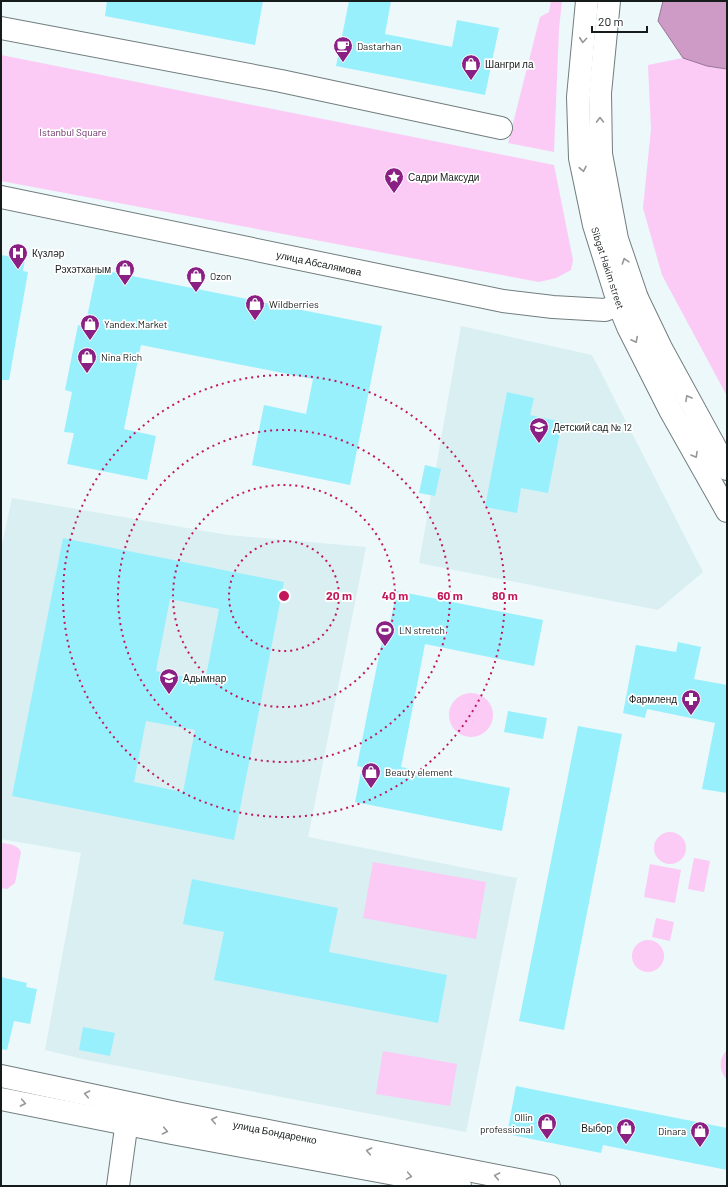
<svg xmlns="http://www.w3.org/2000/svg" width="728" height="1187" viewBox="0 0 728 1187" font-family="Barlow,sans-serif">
  <rect width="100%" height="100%" fill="#ecf8fa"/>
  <!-- built -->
  <g fill="#d9eff2">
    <polygon points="461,326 592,355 703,572 658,610 419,563"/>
    <polygon points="12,498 228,535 366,547 308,837 517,878 466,1132 87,1060 45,1050 81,853 1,839 1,549"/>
  </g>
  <!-- green -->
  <g fill="#fbcaf5">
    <polygon points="551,1 562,1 559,29 554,152 508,143 540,17 549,12"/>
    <polygon points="1,55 554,165 573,260 571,270 556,278 539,282 1,181"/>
    <polygon points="683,58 707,66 727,69 727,396 662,275 643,208 651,129 648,65"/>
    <circle cx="471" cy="715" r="22"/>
    <circle cx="670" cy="848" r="16"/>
    <path d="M1,843c8,1 16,1 20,9l-6,31 -8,6 -6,-1z"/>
    <polygon points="694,858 710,861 704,892 688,889"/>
    <polygon points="373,862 486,882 476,939 363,918"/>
    <polygon points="650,864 681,870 675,903 644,897"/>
    <polygon points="656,918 674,922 670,941 652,937"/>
    <circle cx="648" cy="956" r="16"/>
    <path d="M727,1050v30c-8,-9 -9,-21 0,-30z"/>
    <polygon points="383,1051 457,1064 450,1106 376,1094"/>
  </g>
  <!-- water -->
  <polygon fill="#ce9bc7" stroke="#977593" points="663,1 727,1 727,69 707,66 683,58 658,21"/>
  <!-- building -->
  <g fill="#99f0fd" fill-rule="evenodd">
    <polygon points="107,1 263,1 255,45 105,16"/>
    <polygon points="349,1 391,1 385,34 452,47 457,20 499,28 485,95 336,66"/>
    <polygon points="1,255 25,259 23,271 28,272 9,380 1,380"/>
    <polygon points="97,269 382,326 350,485 252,465 264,405 306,414 313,379 141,345 124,429 156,436 147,480 67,464 74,433 64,432 72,392 65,390 78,325 85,327"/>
    <polygon points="507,392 534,398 530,415 562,422 548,493 521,488 517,513 485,507"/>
    <polygon points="425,465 441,469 435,496 419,493"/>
    <path d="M63,538l221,44 -50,258 -222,-44zM170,599l49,10 -14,72 -49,-10zM146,721l49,9 -12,62 -49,-10z"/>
    <polygon points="397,591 543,620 534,666 425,644 406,742 401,767 510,788 502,831 355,802 362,767 357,766 371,695 386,622 390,623"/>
    <polygon points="678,642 701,647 694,679 727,685 727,793 702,789 715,723 647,709 645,718 623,713 636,645 676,652"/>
    <polygon points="508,711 547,718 543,739 504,732"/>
    <polygon points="578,726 622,734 564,1030 519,1021"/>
    <polygon points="192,879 338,908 329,952 447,975 438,1023 214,980 224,932 183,924"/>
    <polygon points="1,977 27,983 26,987 37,989 30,1024 14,1021 7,1050 1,1049"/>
    <polygon points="83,1027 115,1033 110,1056 79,1050"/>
    <polygon points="516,1086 727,1128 727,1170 603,1145 601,1153 507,1134"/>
  </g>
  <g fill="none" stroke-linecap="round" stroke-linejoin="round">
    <!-- street casing -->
    <g stroke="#727d7e" stroke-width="24">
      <g id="street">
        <polyline points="1,28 281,81 501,128"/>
        <polyline points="1,197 503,301 553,307 605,310 637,298"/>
        <polyline points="118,1186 129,1106"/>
      </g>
    </g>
    <!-- secondary casing -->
    <g stroke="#727d7e" stroke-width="24">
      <g id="secondary">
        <polyline points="587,1 578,97 580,158 594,225 619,305 628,327 670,410 727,511"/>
        <polyline points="609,1 600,93 601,154 617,239 637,298 661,348 727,469"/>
        <polyline points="1,1076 176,1113 549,1186"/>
        <polyline points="1,1099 172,1133 460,1186"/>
      </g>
    </g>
    <!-- street -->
    <use href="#street" stroke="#fff" stroke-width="22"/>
    <!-- secondary -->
    <use href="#secondary" stroke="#fff" stroke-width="22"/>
  </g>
  <!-- one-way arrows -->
  <defs><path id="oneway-chevron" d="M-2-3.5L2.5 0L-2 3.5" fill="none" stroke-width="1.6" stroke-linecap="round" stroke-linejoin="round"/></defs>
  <g stroke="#969898">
    <use href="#oneway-chevron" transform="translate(583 40) rotate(95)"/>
    <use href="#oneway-chevron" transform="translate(600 120) rotate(-91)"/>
    <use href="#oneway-chevron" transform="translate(583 169) rotate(79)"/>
    <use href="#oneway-chevron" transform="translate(625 261) rotate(-108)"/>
    <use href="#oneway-chevron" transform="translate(635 340) rotate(63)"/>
    <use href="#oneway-chevron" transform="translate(688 398) rotate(-119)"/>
    <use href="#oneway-chevron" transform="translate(695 455) rotate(60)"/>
    <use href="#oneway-chevron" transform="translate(87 1094) rotate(-168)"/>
    <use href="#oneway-chevron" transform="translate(23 1103) rotate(11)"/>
    <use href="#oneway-chevron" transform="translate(214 1120) rotate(-169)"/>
    <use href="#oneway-chevron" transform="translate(165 1131) rotate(12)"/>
    <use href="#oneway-chevron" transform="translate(369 1151) rotate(-169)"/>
    <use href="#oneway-chevron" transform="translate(409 1176) rotate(10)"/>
    <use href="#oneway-chevron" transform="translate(497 1176) rotate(-169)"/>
  </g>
  <!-- distance rings -->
  <g fill="none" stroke="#c2185b" stroke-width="2" stroke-dasharray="2 4">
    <circle cx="284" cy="596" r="55"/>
    <circle cx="284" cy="596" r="111"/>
    <circle cx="284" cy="596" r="166"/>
    <circle cx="284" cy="596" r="221"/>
  </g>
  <!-- icons -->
  <defs>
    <g id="cafe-pin" transform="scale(1)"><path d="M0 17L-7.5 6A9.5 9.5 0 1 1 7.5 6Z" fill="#8b2084" stroke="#fff"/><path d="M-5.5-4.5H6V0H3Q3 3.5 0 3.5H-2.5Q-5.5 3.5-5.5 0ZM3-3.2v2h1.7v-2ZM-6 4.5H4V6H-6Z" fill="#fff"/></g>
    <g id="shop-pin" transform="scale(1)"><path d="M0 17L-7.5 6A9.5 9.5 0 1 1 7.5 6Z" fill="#8b2084" stroke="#fff"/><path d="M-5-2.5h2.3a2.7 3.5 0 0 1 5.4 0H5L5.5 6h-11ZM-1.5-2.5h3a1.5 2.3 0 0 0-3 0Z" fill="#fff"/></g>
    <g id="sight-pin" transform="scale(1)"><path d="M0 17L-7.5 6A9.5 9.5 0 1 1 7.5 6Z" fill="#8b2084" stroke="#fff"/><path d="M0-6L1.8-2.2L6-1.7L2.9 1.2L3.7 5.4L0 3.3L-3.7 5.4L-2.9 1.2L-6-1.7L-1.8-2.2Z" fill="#fff"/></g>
    <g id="hospital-pin" transform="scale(1)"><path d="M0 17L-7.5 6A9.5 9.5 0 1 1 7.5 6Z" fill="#8b2084" stroke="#fff"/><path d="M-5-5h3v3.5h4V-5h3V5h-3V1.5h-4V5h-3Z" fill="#fff"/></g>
    <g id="school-pin" transform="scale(1)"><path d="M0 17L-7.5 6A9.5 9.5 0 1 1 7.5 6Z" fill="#8b2084" stroke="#fff"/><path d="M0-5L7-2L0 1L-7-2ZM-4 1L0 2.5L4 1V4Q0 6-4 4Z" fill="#fff"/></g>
    <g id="stadium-pin" transform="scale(1)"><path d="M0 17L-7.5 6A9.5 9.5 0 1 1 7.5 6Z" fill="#8b2084" stroke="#fff"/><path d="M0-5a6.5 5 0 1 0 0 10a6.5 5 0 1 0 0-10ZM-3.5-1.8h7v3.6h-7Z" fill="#fff"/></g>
    <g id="pharmacy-pin" transform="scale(1)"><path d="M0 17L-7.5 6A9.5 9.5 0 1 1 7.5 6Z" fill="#8b2084" stroke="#fff"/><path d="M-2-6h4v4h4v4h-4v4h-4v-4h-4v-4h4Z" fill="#fff"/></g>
  </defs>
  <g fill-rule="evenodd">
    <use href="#cafe-pin" x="343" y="46"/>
    <use href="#shop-pin" x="471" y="64"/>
    <use href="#sight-pin" x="394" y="177"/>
    <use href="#hospital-pin" x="18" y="253"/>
    <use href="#shop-pin" x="125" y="269"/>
    <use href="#shop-pin" x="196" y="276"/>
    <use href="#shop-pin" x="255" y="304"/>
    <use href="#shop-pin" x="90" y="324"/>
    <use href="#shop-pin" x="87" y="357"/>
    <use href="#school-pin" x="539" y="427"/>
    <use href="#stadium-pin" x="385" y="630"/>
    <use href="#school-pin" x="169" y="678"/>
    <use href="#pharmacy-pin" x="691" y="699"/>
    <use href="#shop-pin" x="371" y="772"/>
    <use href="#shop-pin" x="547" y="1123"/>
    <use href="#shop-pin" x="626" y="1128"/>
    <use href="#shop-pin" x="700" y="1131"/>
  </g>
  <g text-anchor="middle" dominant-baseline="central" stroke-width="3.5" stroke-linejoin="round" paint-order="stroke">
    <!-- poi labels -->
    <g font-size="10" fill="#161b1b" stroke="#fff" text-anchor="start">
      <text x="357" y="46">Dastarhan</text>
      <text x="485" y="64">Шангри ла</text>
      <text x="408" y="177">Садри Максуди</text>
      <text x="32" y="253">Күзләр</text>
      <text x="111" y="269" text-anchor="end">Рэхэтханым</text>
      <text x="210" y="276">Ozon</text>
      <text x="269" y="304">Wildberries</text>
      <text x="104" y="324">Yandex.Market</text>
      <text x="101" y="357">Nina Rich</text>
      <text x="553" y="427">Детский сад № 12</text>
      <text x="399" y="630">LN stretch</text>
      <text x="183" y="678">Адымнар</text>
      <text x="677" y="699" text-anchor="end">Фармленд</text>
      <text x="385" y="772">Beauty element</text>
      <text x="533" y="1117" text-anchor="end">Ollin<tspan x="533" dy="12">professional</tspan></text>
      <text x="612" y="1128" text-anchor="end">Выбор</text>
      <text x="686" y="1131" text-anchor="end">Dinara</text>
    </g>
    <!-- park labels -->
    <g font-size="10" fill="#6a2c65" stroke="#fff">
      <text x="73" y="132">Istanbul Square</text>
    </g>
    <!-- street labels -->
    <g font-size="10" fill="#161b1b" stroke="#fff">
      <text transform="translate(319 263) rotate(12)">улица Абсалямова</text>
      <text transform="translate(608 268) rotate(72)">Sibgat Hakim street</text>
      <text transform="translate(275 1132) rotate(11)">улица Бондаренко</text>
    </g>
  </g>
  <circle cx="284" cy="596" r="6" fill="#c2185b" stroke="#fff" stroke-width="2"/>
  <g font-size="12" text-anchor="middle" font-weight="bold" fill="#c2185b" stroke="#fff" stroke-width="3.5" stroke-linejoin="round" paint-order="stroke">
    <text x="339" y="600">20 m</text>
    <text x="395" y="600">40 m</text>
    <text x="450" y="600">60 m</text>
    <text x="505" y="600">80 m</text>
  </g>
  <!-- border -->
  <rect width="728" height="1187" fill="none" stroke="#161b1b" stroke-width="4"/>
  <!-- scale -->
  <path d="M592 26v6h55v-6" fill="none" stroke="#161b1b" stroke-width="2"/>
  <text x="598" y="26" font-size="12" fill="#161b1b" stroke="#ffffff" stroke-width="3" paint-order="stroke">20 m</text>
</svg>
